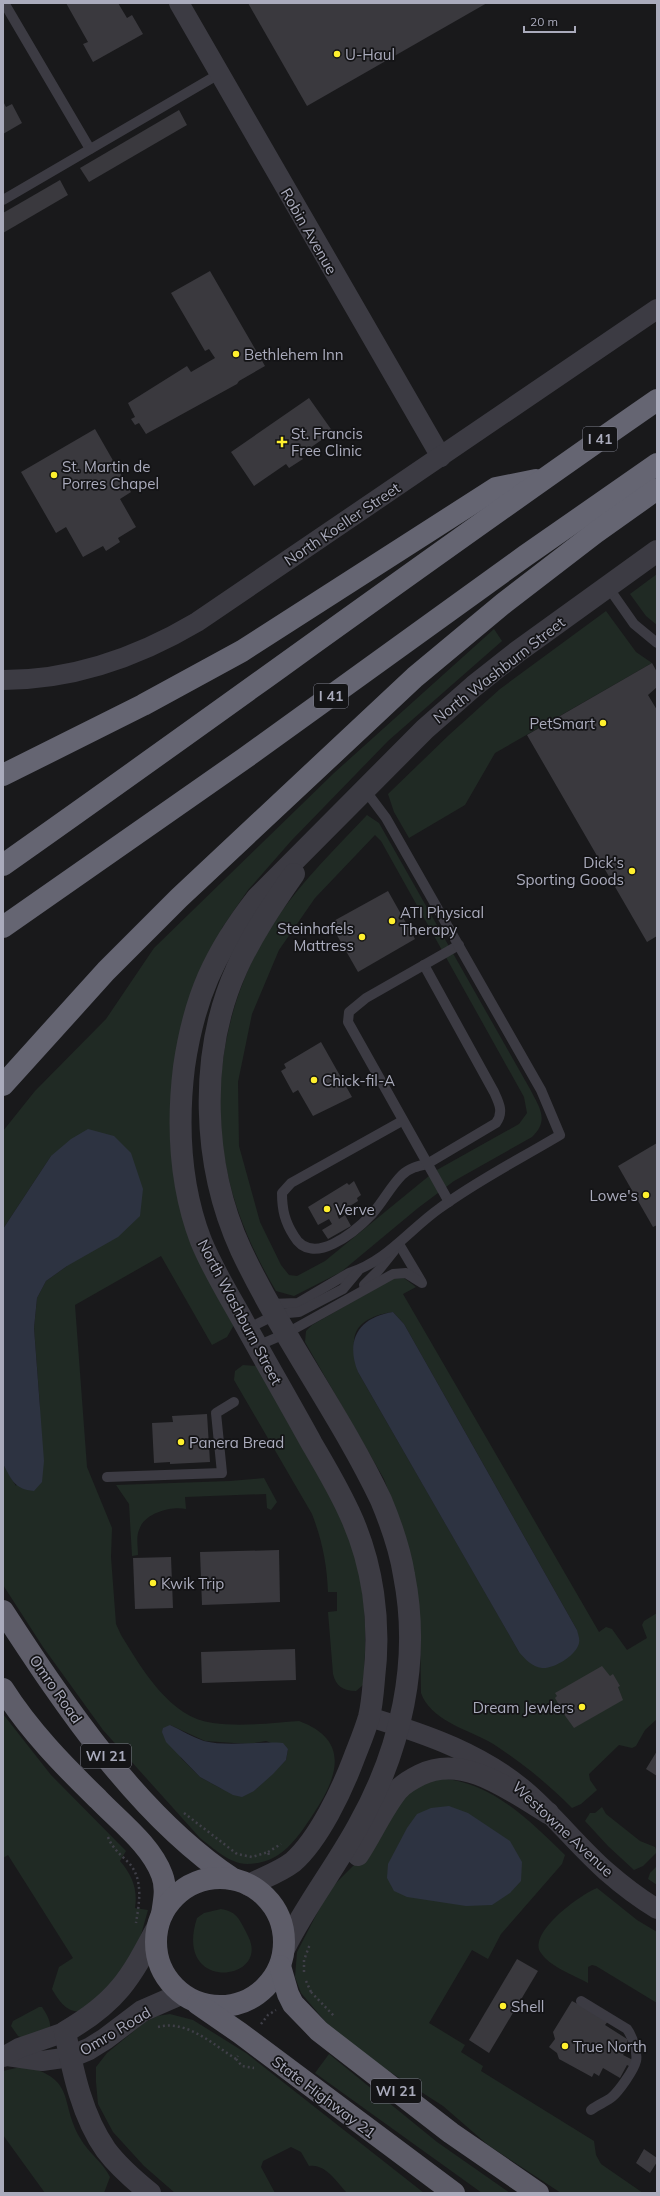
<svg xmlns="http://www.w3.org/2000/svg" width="660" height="2196" viewBox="0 0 660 2196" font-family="Mulish,sans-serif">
  <rect width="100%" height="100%" fill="#19191b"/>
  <!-- green -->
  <g fill="#202a24" fill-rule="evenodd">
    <polygon points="657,574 657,625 646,616 630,594"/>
    <polygon points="606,611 636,652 652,663 495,753 465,805 409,838 394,812 388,794 449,735 500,689"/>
    <path d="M494,629l8,12 -114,100 -97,100 -43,49 -26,38 -52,196 64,201 -7,12 -15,8 -51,-89 -86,49 12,162 25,61 -1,29 5,67 5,11c21,34 49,83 92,88 27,4 60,0 86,-2 54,20 37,59 13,95 -16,24 -32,48 -65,48 -17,0 -34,-16 -47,-26l-97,-108 -60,-83 -40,-62v-121l13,22 24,-79 -6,-79 3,-30 9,-17 21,-15 -16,-110 -48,73v-98l32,-40 71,-72 48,-71 180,-175zM170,1725l35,16 43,3 18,-3 22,8 -2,11 -32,31 -32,-2 -22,-12 -19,-19z"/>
    <path d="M367,815l12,8 151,266c9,18 20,31 2,48l-78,44 -36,27 -77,64 -47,24 -18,-5c-22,-37 -40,-77 -49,-120 -19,-86 1,-184 52,-256 25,-36 58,-68 88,-100zM375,835l6,6 143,256 3,16 -8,11 -84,47 -110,90 -28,15 -8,-1 -8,-10 -21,-43 -21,-76 -1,-64 14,-68 27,-64 36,-52z"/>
    <path d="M404,1278l12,9 -13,7 196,338 7,-5 6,2 15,21 20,-12 -5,-13 2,-4 13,-8v106l-12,11 -9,16 -4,2 -13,-3 -30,29 1,6 7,10 -16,14 -9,4c-17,-17 -34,-32 -53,-46 -10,-7 -20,-15 -31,-21 -23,-12 -58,-22 -67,-48l-1,-67 -14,-88 -22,-59 -79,-137 1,-11 6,-6 80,-46zM393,1312l11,12 173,306 -58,22 -17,-30 -144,-250c-1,-9 -5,-21 -4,-31 1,-20 23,-27 39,-29z"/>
    <path d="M243,1365l14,1c33,58 76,119 96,183 14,44 14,91 10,136l-7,6c-13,0 -20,-5 -23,-17l-5,-62 9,-1v-19h-9c-1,-28 -6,-52 -16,-78l-78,-134 1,-9z"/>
    <path d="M264,1478l13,24 -6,8 -4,-2 -1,-14 -81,3 1,12c-15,-3 -42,4 -47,21 -3,7 -1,17 -1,25l-6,1 -3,-52 -13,-19 114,-4z"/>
    <path d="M3,1714l48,61 75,76 -6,10c12,14 18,28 15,47l13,2 -9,32 -23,40 -35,29c-13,3 -23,-11 -29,-22l7,-22 14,-9 -65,-103 -5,3z"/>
    <path d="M437,1778c54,3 91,41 128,77l-3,9 -61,70 -13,25 -16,-9 -43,73 36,22 -4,7 22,14 -2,5 113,70 2,14 5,9 42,29h-82l-73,-48 -45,-39 -67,-43 -47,-37 -28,-33 -6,-16 2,-25 30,-58 7,-9 29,-29 44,-63z"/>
    <polygon points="602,1807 606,1814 640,1841 655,1847 657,1852 643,1866 634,1870 608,1846 585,1821 590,1813 595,1813"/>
    <polygon points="657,1866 657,1885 648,1879 650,1873"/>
    <path d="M597,1888l40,32 20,12v71l-61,-37 -4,-1 -4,2v16c-14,-8 -38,-16 -47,-30 -14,-20 40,-59 56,-65z"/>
    <path d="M221,1909c14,2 18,9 24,21 2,4 5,9 6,14 9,39 -77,45 -54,-26l7,-5z"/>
    <path d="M39,2007h3c4,6 9,14 8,21l-27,10 -5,-2 -7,-10 2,-5z"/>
    <path d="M170,2014l23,6 53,33 178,140h-77c-10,-11 -22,-30 -38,-27l-8,-14 -10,-5 -28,14 -2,6 14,26h-100l-31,-27 -31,-34 -15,-28 -2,-22v-15l11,-14 38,-31 12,-6z"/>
    <polygon points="329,2054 437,2142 510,2193 482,2193 315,2073"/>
    <path d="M25,2066c52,14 34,35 55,72 8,15 23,24 30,39l-6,16h-59l-42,-58v-64z"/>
  </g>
  <!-- water -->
  <g fill="#2d3341">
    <path d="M88,1129l26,7 17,17 12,36 -3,27 -22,21 -51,29 -21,15 -9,17 -3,30 10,133 -2,21 -8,9c-20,-2 -22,-11 -31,-27v-235l48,-73 20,-17z"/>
    <path d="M393,1312l11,12 173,306c1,5 4,10 1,16 -4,10 -24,23 -36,22 -10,-1 -17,-9 -23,-16l-161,-280c-13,-32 1,-55 35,-60z"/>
    <path d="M170,1725c11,5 22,12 34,16 23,6 55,0 79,2l5,6 -2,11 -13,14 -19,17 -12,6 -9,-2 -33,-18 -34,-35 -4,-10 1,-4z"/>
    <polygon points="449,1806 468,1813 510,1841 522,1862 521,1881 510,1893 492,1905 466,1906 407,1897 394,1891 387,1878 388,1864 407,1828 417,1814 431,1808"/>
  </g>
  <!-- building -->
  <g fill="#3a393e">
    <polygon points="66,3 118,3 127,18 132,15 143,34 93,62 83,44 88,42"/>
    <polygon points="248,3 487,3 307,106"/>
    <polygon points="3,101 6,107 12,104 22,123 3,134"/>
    <polygon points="179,110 187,125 89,182 80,168"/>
    <polygon points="60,180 68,195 3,233 3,213"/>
    <polygon points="210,271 265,366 239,381 237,384 146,434 139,423 135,425 131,419 135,417 128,403 187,366 191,372 215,358 209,349 205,351 171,293"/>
    <polygon points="309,398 333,432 300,455 303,459 289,468 286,464 254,486 231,452"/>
    <polygon points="95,429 131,492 120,499 136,527 118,538 120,542 106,551 103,546 83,557 66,527 56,533 21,472"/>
    <polygon points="652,663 657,672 657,687 648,695 657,710 657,936 647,942 527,735"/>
    <polygon points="388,891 415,939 358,972 330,923"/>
    <polygon points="321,1042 352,1097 313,1116 298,1090 293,1093 281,1071 286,1068 284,1064"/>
    <polygon points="657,1143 657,1225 653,1227 618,1166"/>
    <polygon points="354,1181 361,1195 357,1198 358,1201 337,1214 339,1219 345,1215 351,1226 328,1239 322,1230 332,1224 329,1219 318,1225 308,1207 347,1183 349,1185"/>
    <polygon points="207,1414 210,1462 170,1464 170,1462 154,1463 152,1423 173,1422 172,1416"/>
    <polygon points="279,1550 280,1602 202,1605 200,1552"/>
    <polygon points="171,1557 173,1608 135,1609 133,1558"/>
    <polygon points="295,1649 296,1680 202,1683 201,1652"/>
    <polygon points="602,1666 610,1676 613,1674 620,1686 618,1687 623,1700 574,1728 558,1706 559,1705 555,1698 557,1696 555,1693"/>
    <polygon points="657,1751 657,1776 646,1769"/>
    <polygon points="517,1959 538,1971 489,2053 469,2040"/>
    <polygon points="572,2001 609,2020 605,2025 627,2039 628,2045 623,2055 633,2060 629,2066 627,2065 620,2078 603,2068 599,2076 594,2073 592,2077 559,2059 557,2053 549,2047 555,2039 553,2032"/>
    <polygon points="644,2149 657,2158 657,2162 650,2173 636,2163"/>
  </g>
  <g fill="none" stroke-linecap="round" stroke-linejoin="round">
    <!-- path -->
    <g stroke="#3f3f48" stroke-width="2.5" stroke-dasharray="2 3" stroke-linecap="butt">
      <polyline points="184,1813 237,1854 252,1857 268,1852 269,1855"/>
      <path d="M108,1837c4,11 13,18 21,26 15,17 10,41 7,60"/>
      <polyline points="268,1852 281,1844"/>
      <polyline points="304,1972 304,1960 310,1944"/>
      <polyline points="306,1981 311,1992 309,1993"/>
      <polyline points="311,1992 334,2016"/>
      <polyline points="261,2024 268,2015 276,2010"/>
      <path d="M158,2027c28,-8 56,18 78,32l2,-3"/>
      <polyline points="236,2059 242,2066 254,2068"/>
    </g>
    <!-- service -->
    <g stroke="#3c3b43" stroke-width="10">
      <polyline points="6,6 90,149"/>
      <polyline points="3,200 219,74"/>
      <polyline points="608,587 634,624 657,643"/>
      <path d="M402,1121l-111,62 -9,10c0,17 3,29 12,43 18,32 61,-4 78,-22 11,-12 18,-27 30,-39 7,-7 16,-9 25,-11l69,-41c8,-11 3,-20 -2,-31l-70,-127"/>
      <polyline points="449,1202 348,1022 349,1012 366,998 459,945"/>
      <polyline points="399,1244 421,1281"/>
      <polyline points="364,1285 378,1271 394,1251"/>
      <path d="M270,1304l28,-1 51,-30c37,-11 61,-44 91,-65 38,-28 80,-49 120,-73l-19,-45 -155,-272 -21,-28"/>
      <polyline points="247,1329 277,1314 299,1312 343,1289 358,1271"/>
      <polyline points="257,1346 287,1333 393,1274 406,1273 422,1283"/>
      <polyline points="107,1477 222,1473 216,1413 234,1402"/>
      <path d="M581,2001l46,28c5,7 11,23 9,32 -2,9 -17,30 -24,36 -6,5 -15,8 -21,13"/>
    </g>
    <!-- minor -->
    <g stroke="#3c3b43" stroke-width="20">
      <polyline points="179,3 441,457"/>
      <path d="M3,680c69,0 135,-23 194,-58l460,-313"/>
      <path d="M369,1717c57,17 115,37 160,77 27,24 50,53 77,77 16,14 33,27 51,38"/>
      <polyline points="7,2056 42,2061 70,2057"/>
      <polyline points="3,2057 19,2048 65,2032"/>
    </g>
    <!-- tertiary -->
    <g stroke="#3c3b43" stroke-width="22">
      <path d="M358,1855c14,-21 24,-45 40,-65 6,-7 14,-11 22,-15 44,-22 91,16 128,38"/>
      <path d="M249,1885c14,-7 31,-13 44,-23 26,-23 49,-72 61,-104 5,-13 11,-27 15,-41 3,-12 4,-26 5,-38 7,-57 -1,-116 -25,-167 -11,-24 -24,-46 -37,-68 -23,-42 -47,-83 -70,-125 -14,-25 -30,-51 -41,-78 -21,-55 -24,-116 -17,-174 10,-69 30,-114 73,-169l168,-169 49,-43 43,-34 140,-101"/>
      <path d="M285,1947c21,-42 50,-79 73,-121 43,-76 63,-165 46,-251 -4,-26 -13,-51 -23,-75 -41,-86 -99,-163 -140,-250 -39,-85 -43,-196 -4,-282 15,-33 36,-64 57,-94"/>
      <polyline points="70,2057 89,2049 105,2039 142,2011 181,1994"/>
      <path d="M150,2193c-16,-13 -32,-27 -44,-43 -24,-34 -33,-78 -41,-118 52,-30 65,-53 92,-104"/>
    </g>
    <!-- trunk -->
    <g stroke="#5e5d69" stroke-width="22">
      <path d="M3,1611c62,95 135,205 230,268"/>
      <path d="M3,1689c26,41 60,76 95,110 21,22 53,46 64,76 5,13 2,26 0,39"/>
      <circle cx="220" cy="1942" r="64"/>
      <polyline points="280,1966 288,1994 293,2004 319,2031 451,2133 538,2193"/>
      <polyline points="198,2004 240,2033 454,2193"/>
    </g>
    <!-- motorway -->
    <g stroke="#656572" stroke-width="22">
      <polyline points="3,775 143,705 242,651 496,488 536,480"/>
      <path d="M3,865c219,-154 434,-313 654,-465"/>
      <polyline points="3,927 245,758 525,556 657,464"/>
      <polyline points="3,1085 106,971 179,898 415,677 504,603 595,533 657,489"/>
    </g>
  </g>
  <!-- markers -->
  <g fill="#fff02d" stroke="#141416" stroke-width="1.5">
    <circle cx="337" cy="54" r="4"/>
    <circle cx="236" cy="354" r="4"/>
    <path d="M280 436h4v4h4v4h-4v4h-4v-4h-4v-4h4z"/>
    <circle cx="54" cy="475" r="4"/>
    <circle cx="603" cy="723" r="4"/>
    <circle cx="632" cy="871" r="4"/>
    <circle cx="392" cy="921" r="4"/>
    <circle cx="362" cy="937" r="4"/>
    <circle cx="314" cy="1080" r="4"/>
    <circle cx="646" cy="1195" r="4"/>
    <circle cx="327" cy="1209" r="4"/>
    <circle cx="181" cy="1442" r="4"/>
    <circle cx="153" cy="1583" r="4"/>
    <circle cx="582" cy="1707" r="4"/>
    <circle cx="503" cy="2006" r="4"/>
    <circle cx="565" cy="2046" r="4"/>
  </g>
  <g text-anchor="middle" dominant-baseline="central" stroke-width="3.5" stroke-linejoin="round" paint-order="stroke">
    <!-- shield labels -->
    <g fill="#141416" stroke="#7d7e8a" stroke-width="1">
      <rect x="583" y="427" width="34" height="24" rx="3"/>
      <rect x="314" y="684" width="34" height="24" rx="3"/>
      <rect x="81" y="1744" width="50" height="24" rx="3"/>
      <rect x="371" y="2079" width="50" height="24" rx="3"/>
    </g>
    <g font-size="14" font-weight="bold" fill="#aaabbc">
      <text x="600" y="439">I 41</text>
      <text x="331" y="696">I 41</text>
      <text x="106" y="1756">WI 21</text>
      <text x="396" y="2091">WI 21</text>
    </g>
    <!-- poi labels -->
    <g font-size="15" fill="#aaabbc" stroke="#141416" text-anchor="start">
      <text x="345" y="54">U-Haul</text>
      <text x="244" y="354">Bethlehem Inn</text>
      <text x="291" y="433">St. Francis<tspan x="291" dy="17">Free Clinic</tspan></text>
      <text x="62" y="466">St. Martin de<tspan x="62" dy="17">Porres Chapel</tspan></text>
      <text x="595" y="723" text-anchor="end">PetSmart</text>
      <text x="624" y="862" text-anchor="end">Dick's<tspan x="624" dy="17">Sporting Goods</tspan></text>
      <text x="400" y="912">ATI Physical<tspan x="400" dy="17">Therapy</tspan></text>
      <text x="354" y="928" text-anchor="end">Steinhafels<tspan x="354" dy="17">Mattress</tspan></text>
      <text x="322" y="1080">Chick-fil-A</text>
      <text x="638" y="1195" text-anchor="end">Lowe's</text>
      <text x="335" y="1209">Verve</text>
      <text x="189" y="1442">Panera Bread</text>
      <text x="161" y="1583">Kwik Trip</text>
      <text x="574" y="1707" text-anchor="end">Dream Jewlers</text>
      <text x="511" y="2006">Shell</text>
      <text x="573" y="2046">True North</text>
    </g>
    <!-- street labels -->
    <g font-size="15" fill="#aaabbc" stroke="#141416">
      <text transform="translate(309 231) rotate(60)">Robin Avenue</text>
      <text transform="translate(342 524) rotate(-34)">North Koeller Street</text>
      <text transform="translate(499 670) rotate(-38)">North Washburn Street</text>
      <text transform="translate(240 1312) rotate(62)">North Washburn Street</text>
      <text transform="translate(56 1689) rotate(55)">Omro Road</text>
      <text transform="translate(563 1829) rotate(43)">Westowne Avenue</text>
      <text transform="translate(115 2031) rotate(-31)">Omro Road</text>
      <text transform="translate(324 2097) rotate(37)">State Highway 21</text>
    </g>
  </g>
  <!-- border -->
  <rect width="660" height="2196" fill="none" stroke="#aaabbc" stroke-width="8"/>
  <!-- scale -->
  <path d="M524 26v6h51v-6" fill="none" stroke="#aaabbc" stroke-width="2"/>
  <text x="530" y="26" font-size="12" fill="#aaabbc" stroke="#141416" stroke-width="3" paint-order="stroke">20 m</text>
</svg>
